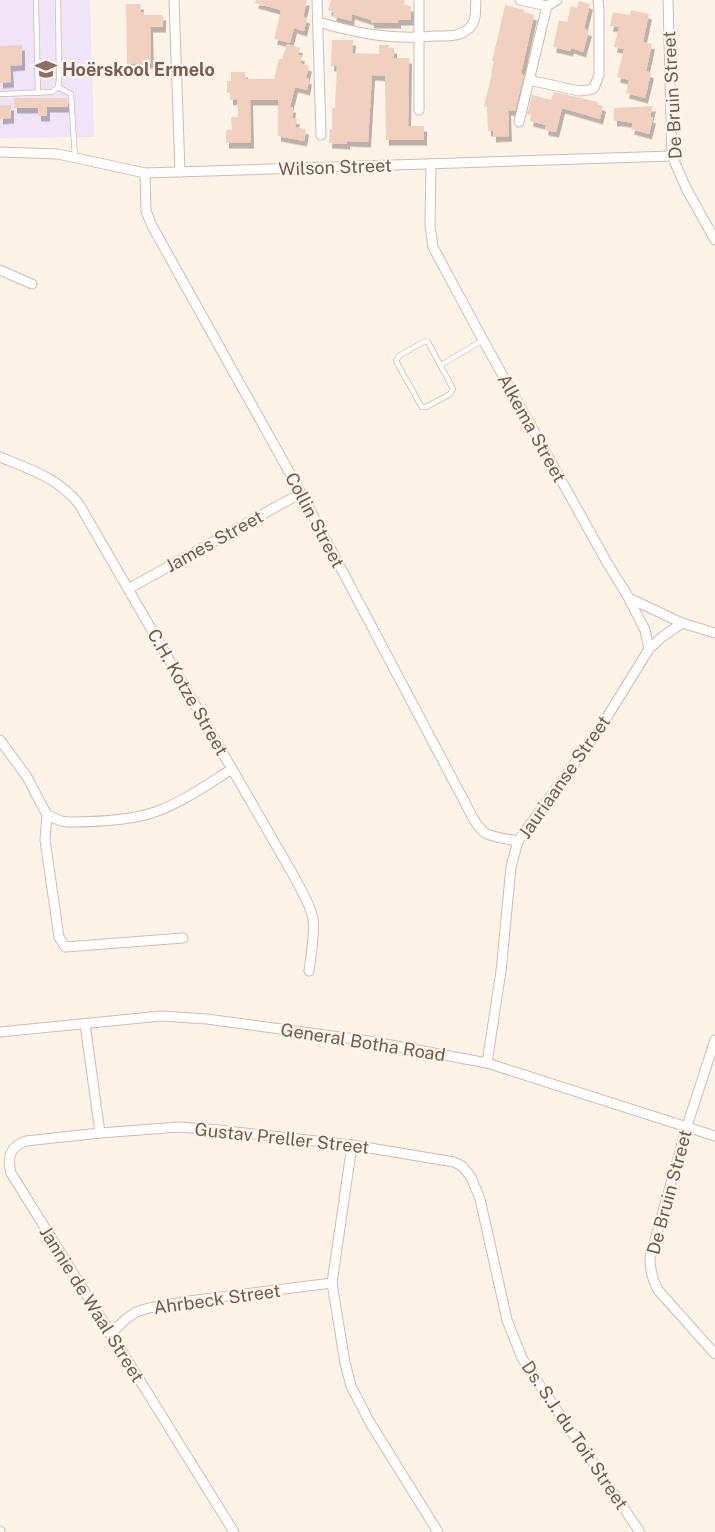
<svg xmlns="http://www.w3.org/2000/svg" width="715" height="1532" viewBox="0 0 715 1532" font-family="'Public Sans',sans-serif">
  <defs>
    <filter id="shadow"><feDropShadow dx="3" dy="5.5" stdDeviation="0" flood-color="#0004"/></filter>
  </defs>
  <rect width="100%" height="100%" fill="#fdf3e7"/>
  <!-- education -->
  <polygon fill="#f0e4f9" points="0,0 90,0 94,137 0,138"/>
  <!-- building -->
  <g fill="#f2d0bf" filter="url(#shadow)">
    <polygon points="256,0 307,0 303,17 307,18 304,31 294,28 290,43 274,39 281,10 255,3"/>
    <polygon points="331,0 405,0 404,6 411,6 411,20 398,20 398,23 371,23 371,20 352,14 351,21 333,16 334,12 328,10"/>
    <polygon points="579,1 590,4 584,29 589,31 583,52 571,48 570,51 553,47 559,20 567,22 571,6 577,8"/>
    <polygon points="126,4 141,4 140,12 143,12 143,15 163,15 163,27 150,27 151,63 127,64"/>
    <polygon points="505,5 524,10 524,12 534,15 521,74 524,75 515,111 508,110 509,136 493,137 493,131 488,131 487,107 484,106 492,73 491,73 494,61 492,61"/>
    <polygon points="631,10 649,14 643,42 652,44 646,71 651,73 645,98 626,93 629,80 617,77 624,49 614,47 619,27 610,26 613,12 630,15"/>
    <polygon points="332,40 353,40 352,53 379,54 379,45 389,45 389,48 394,48 394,58 409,58 408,126 424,126 424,140 386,140 385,76 372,75 368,142 347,141 347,144 329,143 330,129 332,129 332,108 335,108 337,66 331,66"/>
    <polygon points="287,44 300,48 298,55 302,56 300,63 309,66 306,78 309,79 307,90 295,87 290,107 293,107 292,118 297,119 295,127 306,129 304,141 278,136 278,100 250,100 251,143 226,143 226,130 232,130 231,117 238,117 237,99 230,100 230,93 227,93 227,81 231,81 231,72 245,72 246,79 274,79 279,59 282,59"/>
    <polygon points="22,45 22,65 10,66 11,82 0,83 0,46"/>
    <polygon points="554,92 598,102 597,104 603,106 600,119 562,108 556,132 545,130 546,125 530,121 531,115 527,114 532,95 551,100"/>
    <polygon points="14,98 67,98 68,107 47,107 47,116 38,116 38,108 14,108"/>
    <polygon points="0,105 11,105 11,118 0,119"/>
    <polygon points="653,106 650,117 653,118 649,134 631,129 633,123 621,121 614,121 614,108"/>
  </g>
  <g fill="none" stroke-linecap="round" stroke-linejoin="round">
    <!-- service casing -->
    <g stroke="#d1bcaf" stroke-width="6">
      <g id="service">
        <polyline points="36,0 38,93"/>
        <polyline points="58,87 71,94 75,157"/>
        <polyline points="0,94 52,92 58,87 59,79 58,0"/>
        <polygon points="425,341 428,342 453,389 450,394 426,407 422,407 420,404 396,361 399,356"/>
        <polyline points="441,365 483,340"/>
      </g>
    </g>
    <!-- minor casing -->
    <g stroke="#d1bcaf" stroke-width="11">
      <g id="minor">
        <polyline points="174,0 180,172"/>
        <polyline points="317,0 321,135"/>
        <polyline points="419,0 419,110"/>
        <polyline points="520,0 547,6"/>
        <polyline points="668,0 672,156 686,188 715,240"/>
        <path d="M318,22c42,12 73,18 117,14 13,0 28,1 36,-10 6,-6 4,-18 5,-26"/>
        <polyline points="529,80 579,91 588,90 594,88 599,75 599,10 598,0"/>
        <polyline points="519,122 547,6 557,0"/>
        <polyline points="0,152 58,154 145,173 672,156"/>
        <polyline points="431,164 430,226 433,247 483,340 609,566 629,598 682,623 715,633"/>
        <path d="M145,173l1,38 6,15 149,267 161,304c7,12 13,30 25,37 9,4 21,5 31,7"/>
        <polyline points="0,270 32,284"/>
        <path d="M0,457c31,13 57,20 79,47l216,374c6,13 16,27 18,41 2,16 -2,35 -4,52"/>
        <polyline points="128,589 301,493"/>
        <polyline points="629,599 645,630 649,649"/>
        <path d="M0,740l27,37 20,38 14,6 7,1c25,0 64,-2 87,-10 28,-10 53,-28 77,-43"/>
        <polyline points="47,815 45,840 59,937 65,947 183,938"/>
        <polyline points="85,1024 100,1133"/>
        <polyline points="0,1032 161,1016 207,1019 369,1041 487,1063 715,1136"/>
        <path d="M715,1040l-28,86 -37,132c0,12 2,21 8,32l57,64"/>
        <polyline points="487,1063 501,971 511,867 518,841 599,730 649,649 662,637 682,623"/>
        <polyline points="352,1145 332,1283 345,1363 351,1386 369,1421 438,1532"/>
        <polyline points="110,1334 126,1319 136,1312 149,1308 189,1301 332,1283"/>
        <polyline points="0,1531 0,1532"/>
        <path d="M234,1532l-223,-359c-4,-15 -1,-27 15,-32l74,-8 79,-6 40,3 133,15 102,17 8,4 9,11 9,22 27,121 15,38 6,10 112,164"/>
      </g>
    </g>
    <!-- service -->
    <use href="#service" stroke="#fff" stroke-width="4.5"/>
    <!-- minor -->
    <use href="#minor" stroke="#fff" stroke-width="9"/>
  </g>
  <!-- icons -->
  <defs>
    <g id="school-bare" transform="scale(1.725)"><path d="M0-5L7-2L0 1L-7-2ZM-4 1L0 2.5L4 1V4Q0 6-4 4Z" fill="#8d6e63" stroke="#fff7ee" stroke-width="2.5" paint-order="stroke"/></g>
  </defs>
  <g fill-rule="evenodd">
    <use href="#school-bare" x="46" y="69"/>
  </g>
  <g text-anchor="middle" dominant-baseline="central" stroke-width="4.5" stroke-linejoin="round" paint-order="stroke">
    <!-- education labels -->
    <g font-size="18" font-weight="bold" fill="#785e54" stroke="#fff7ee" text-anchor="start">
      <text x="62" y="69">Hoërskool Ermelo</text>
    </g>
    <!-- street labels -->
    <g font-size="18" fill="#77584b" stroke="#fff7ee">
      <text transform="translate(672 95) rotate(-93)">De Bruin Street</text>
      <text transform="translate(335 167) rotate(-2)">Wilson Street</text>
      <text transform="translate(532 428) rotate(61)">Alkema Street</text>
      <text transform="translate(315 520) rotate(62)">Collin Street</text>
      <text transform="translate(214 541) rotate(-29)">James Street</text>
      <text transform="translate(188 692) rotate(60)">C.H. Kotze Street</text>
      <text transform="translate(564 777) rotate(-55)">Jauriaanse Street</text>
      <text transform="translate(363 1042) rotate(9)">General Botha Road</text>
      <text transform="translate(282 1138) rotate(6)">Gustav Preller Street</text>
      <text transform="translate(669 1192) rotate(-75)">De Bruin Street</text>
      <text transform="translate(217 1299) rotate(-8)">Ahrbeck Street</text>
      <text transform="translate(92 1304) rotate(58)">Jannie de Waal Street</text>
      <text transform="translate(575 1435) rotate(56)">Ds. S.J. du Toit Street</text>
    </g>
  </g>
</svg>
